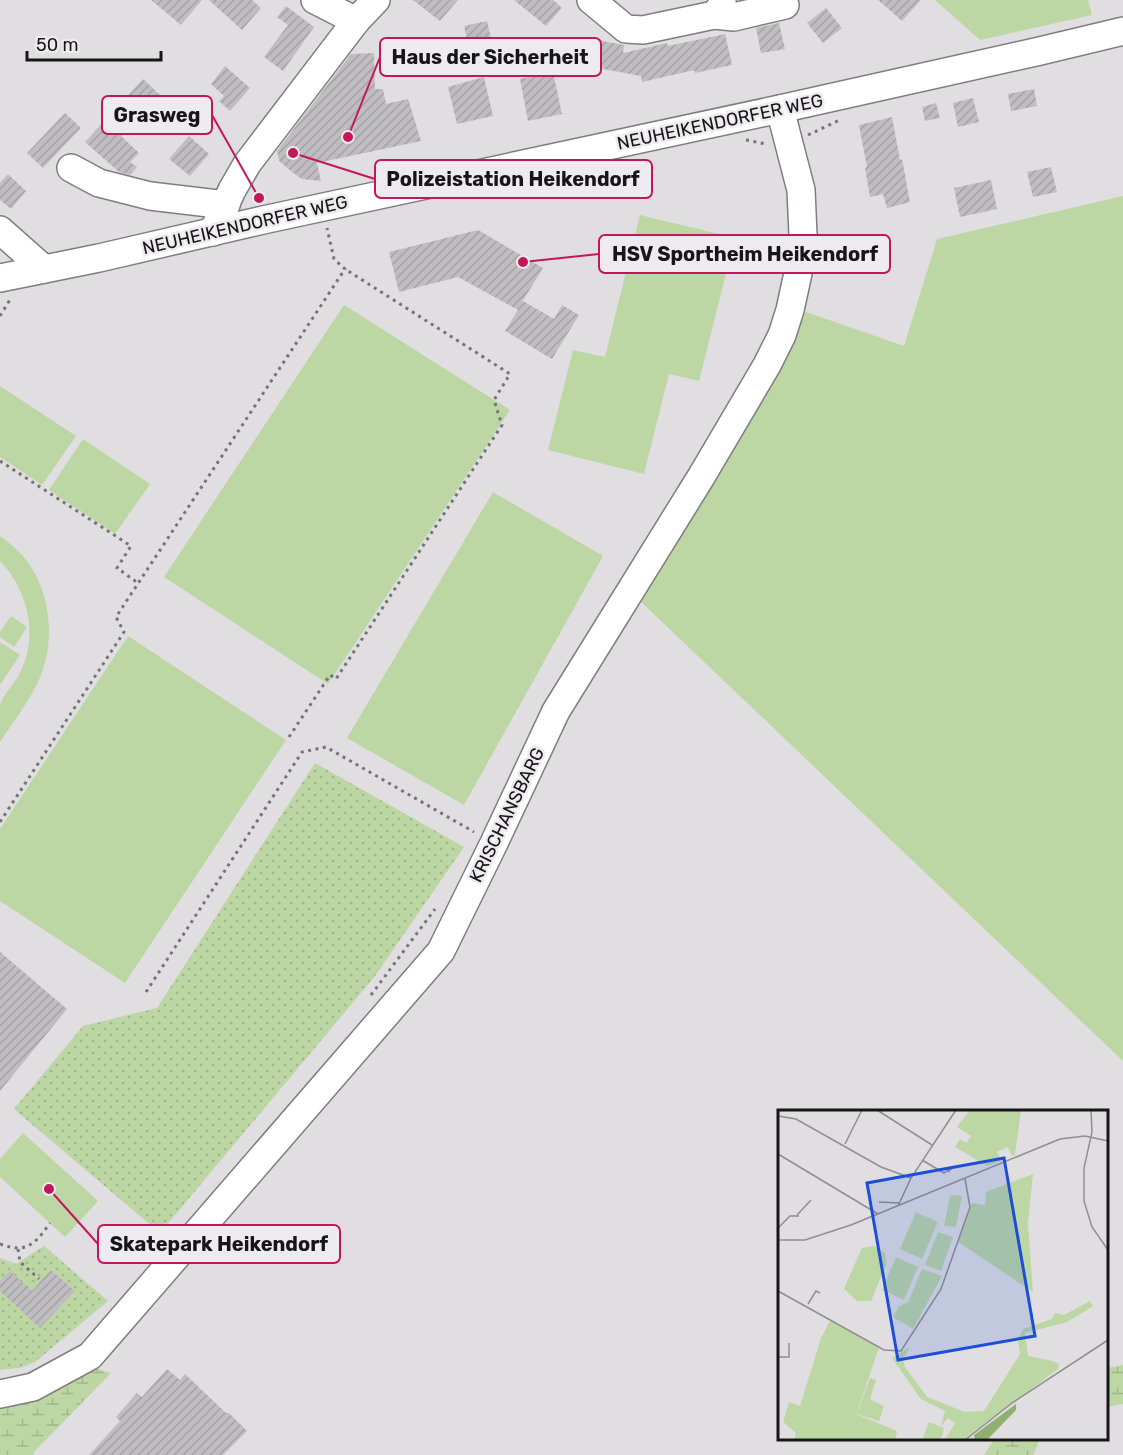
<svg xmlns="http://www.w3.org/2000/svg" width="1123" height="1455" viewBox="0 0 1123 1455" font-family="Rubik,sans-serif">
  <defs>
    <pattern id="grass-dots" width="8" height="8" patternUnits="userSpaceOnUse" patternTransform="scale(1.5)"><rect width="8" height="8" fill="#bcd6a4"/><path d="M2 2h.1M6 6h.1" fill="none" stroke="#a1b78c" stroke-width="1.8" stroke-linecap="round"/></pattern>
    <pattern id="wetland-marsh" width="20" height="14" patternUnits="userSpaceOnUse" patternTransform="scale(1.5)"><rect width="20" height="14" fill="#bcd6a4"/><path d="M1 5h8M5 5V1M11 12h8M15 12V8" fill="none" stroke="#a1b78c"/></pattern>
    <pattern id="building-hatch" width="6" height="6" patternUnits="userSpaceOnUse" patternTransform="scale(1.5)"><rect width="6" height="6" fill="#bfbdc0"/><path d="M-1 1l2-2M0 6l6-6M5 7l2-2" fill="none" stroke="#a3a2a4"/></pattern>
  </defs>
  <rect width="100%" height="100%" fill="#e0dee1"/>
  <!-- grass -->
  <g fill="url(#grass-dots)">
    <polygon points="315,763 464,847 375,976 160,1233 14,1109 83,1026 157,1008"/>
    <polygon points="44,1246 108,1301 35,1362 20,1368 0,1370 0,1258 16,1264"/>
  </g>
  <!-- wetland -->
  <g fill="url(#wetland-marsh)">
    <polygon points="1123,1365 1123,1404 1107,1407 1107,1368"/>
    <polygon points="87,1366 111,1373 34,1452 34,1455 0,1455 0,1400"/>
    <polygon points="995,1438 1040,1438 1040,1439 1033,1455 984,1455"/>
  </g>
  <!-- garden -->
  <g fill="#bcd6a4">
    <polygon points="935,0 1088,0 1092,15 980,40"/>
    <polygon points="1123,196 1123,1061 638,599 806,312 904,346 937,239"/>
    <polygon points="640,215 735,238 699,381 669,374 644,474 548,450 573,350 605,357"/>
    <polygon points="344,305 510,410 328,684 164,577"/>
    <polygon points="0,386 76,436 42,485 0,457"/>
    <polygon points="83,439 150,484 115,534 49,490"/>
    <polygon points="493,492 603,556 464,805 347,738"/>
    <path d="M0,536c8,6 17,13 24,21 26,32 32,80 17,118 -10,24 -27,46 -41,67 0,-9 0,-30 0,-37 2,-9 16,-23 20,-32 19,-37 8,-83 -20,-112z"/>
    <polygon points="11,616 27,627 14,647 0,637 0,632"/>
    <polygon points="128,636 286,740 125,983 0,901 0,829"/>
    <polygon points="0,642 20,655 0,685"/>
    <polygon points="23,1133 98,1201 65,1237 0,1177 0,1159"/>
  </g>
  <!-- building -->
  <g fill="url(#building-hatch)">
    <polygon points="151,0 202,0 181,25"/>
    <polygon points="209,0 252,0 261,8 242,30"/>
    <polygon points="413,0 458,0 440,21"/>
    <polygon points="514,0 553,0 562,8 546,26"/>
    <polygon points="878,0 921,0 902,21"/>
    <polygon points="286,6 314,27 283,71 264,57 288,25 277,17"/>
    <polygon points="826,8 842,28 823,43 807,23"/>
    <polygon points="487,21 496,60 473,65 464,26"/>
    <polygon points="779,23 785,49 761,53 756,28"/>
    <polygon points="725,34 732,65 695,73 694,70 642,82 641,76 576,64 581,37 624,45 623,53 667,43 668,46"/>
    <polygon points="374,53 375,89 383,89 386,104 408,99 421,141 317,163 321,181 302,179 292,172 279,161 277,151 351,54"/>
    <polygon points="225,66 250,88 230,111 219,101 224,96 211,84"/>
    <polygon points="553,72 562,114 528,121 520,79"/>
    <polygon points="484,77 493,116 457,124 448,87"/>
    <polygon points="143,79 160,95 121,136 139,153 130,162 137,167 130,175 119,172 85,142"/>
    <polygon points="1034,89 1037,106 1011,111 1008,94"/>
    <polygon points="973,98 979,122 958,127 953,103"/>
    <polygon points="936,103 940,118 925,121 922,107"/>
    <polygon points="65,113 81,128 43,168 27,153"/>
    <polygon points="892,117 900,160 902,159 910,202 887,208 883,194 870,197 865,168 867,167 859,125"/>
    <polygon points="189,136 209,154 190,176 169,159"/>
    <polygon points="1051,167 1057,192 1033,197 1027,172"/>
    <polygon points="8,174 26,191 11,209 0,200 0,183"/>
    <polygon points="991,180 997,209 960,217 954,188"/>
    <polygon points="478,230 543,268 522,302 523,301 554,319 562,305 579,315 552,359 505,331 518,310 458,277 399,292 389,252"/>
    <polygon points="0,952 67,1009 0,1091"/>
    <polygon points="51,1270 75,1291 40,1328 0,1291 0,1281 10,1271 32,1291"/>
    <polygon points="167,1369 180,1380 185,1374 226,1413 229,1413 247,1431 223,1455 89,1455 120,1421 116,1417 137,1393 142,1397"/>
  </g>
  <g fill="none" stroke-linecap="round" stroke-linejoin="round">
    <!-- minor casing -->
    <g stroke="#7f7d80" stroke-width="30">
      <g id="minor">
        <polyline points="315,0 356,21"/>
        <polyline points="591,0 626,29 643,30 714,15 722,6 722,0"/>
        <polyline points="714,15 734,17 785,5"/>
        <polyline points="71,168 99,183 150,196 226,205"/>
        <polyline points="0,230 44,269"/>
        <polyline points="213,232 232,190 247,164 356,21 376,0"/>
        <polyline points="0,278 99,258 263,220 780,109 1040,51 1123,31"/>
        <polyline points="0,1394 33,1387 90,1356 441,951 494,843 556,711 701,477 767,365 782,335 790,310 800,264 803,235 801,190 780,109"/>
      </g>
    </g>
    <!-- path -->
    <g stroke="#767576" stroke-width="3" stroke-dasharray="3 4.5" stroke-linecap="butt">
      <polyline points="808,135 842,119"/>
      <polyline points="746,140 766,144"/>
      <polyline points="0,316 11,298"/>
      <polyline points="0,461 131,546 117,568 138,583"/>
      <polyline points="289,737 330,675 336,679 502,425 494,400 510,374 345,269"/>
      <polyline points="0,822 124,632 116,617 345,269 334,259 327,228"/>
      <polyline points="146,992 302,752 326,747 474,832"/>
      <polyline points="371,995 435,909"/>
      <path d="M0,1244c27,10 35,0 50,-21"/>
      <polyline points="18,1249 20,1262 39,1279"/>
    </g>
    <!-- minor -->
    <use href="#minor" stroke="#fff" stroke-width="27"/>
  </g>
  <g text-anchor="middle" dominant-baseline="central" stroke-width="5" stroke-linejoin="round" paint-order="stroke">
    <!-- street labels -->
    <g font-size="18" fill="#171617" stroke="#edebef">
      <text transform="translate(720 122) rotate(-12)">NEUHEIKENDORFER WEG</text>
      <text transform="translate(245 225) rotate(-13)">NEUHEIKENDORFER WEG</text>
      <text transform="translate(507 815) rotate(-64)">KRISCHANSBARG</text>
    </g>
  </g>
  <!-- overview -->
  <g transform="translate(778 1110)">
    <rect width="330" height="330" fill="#e0dee1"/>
    <path d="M144,159l20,7 -29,53 -20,-12 6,-11 9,-4zM78,304l41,17 -2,9h-47zM151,312l15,6 -3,12h-19z" fill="#bcd6a4"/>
    <path d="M238,294v6l-29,30h-12l-1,-5z" fill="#90b070"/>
    <path d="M312,191l3,5 -26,16 -42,11 3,23 25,5 6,3 -1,5 -95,71h-18l10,-17 -7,-5 -7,8 4,-15 -24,-12 -29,-41 18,-11 -7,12 2,8 22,30 38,15 19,-1 36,-57 -2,-14 5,-11 29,-10 3,-6 9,2z" fill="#bcd6a4"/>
    <path d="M52,211l49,26 -31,93h-54l2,-7 -13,-11 6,-20 11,4 21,-68z" fill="#bcd6a4"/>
    <path d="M192,0h51l-6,45 -3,1 -4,-9 -11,5 4,9 -14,5 -32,-19 5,-8 6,4 5,-7 -14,-9zM255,64l-5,49 5,69 -75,-50 14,-39 13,2 1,-13zM172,85l12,1 -6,31 -12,-1zM138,102l22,10 -16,37 -22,-10zM160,122l15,5 -12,34 -16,-6zM96,136l11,7 1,12 -15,36h-14l-13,-12 18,-41zM118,147l22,10 -14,33 -22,-10zM92,268l6,2 -6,19 14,7 -5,15 -22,-7z" fill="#bcd6a4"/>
    <path fill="none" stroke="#908e90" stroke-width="1.5" d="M99,0l55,35M313,0l1,22 -8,36v33l8,26 16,23M0,6l18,3 85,48 30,11M67,34l17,-34M0,44l100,60M144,50l22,13 10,-7 -6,6M101,92l20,1M120,96l13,-28 45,-68M19,105l14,-15M0,118l12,-12h9M0,130h27l46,-15 209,-86 25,-3 23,5M0,181l106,59 17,1 40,-62 29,-82 -5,-28M30,194l8,-13 4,2M0,247h11v-14M187,330l47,-37 96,-63"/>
    <path fill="#1d4ed8" fill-opacity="0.15" stroke="#1d4ed8" stroke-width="3" d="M226,48l31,178 -137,24 -31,-177z"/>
    <rect width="330" height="330" fill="none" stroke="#171617" stroke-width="3"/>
  </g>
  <!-- callouts -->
  <path fill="none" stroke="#c2185b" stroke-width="2" d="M348 137L380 57M259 198L212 115M293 153L375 179M523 262L599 254M49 1189L98 1244"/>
  <g fill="#c2185b" stroke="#edebef" stroke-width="2">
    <circle cx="348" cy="137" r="6"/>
    <circle cx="259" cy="198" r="6"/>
    <circle cx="293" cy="153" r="6"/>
    <circle cx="523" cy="262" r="6"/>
    <circle cx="49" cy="1189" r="6"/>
  </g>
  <g fill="#edebef" stroke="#c2185b" stroke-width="2">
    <rect x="380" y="38" width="221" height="38" rx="6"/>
    <rect x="102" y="96" width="110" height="38" rx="6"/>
    <rect x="375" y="160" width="277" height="38" rx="6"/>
    <rect x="599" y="235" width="291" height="38" rx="6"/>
    <rect x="98" y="1225" width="242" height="38" rx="6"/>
  </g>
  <g font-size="20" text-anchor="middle" font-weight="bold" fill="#171617">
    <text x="490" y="64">Haus der Sicherheit</text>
    <text x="157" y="122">Grasweg</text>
    <text x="513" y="186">Polizeistation Heikendorf</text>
    <text x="745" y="261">HSV Sportheim Heikendorf</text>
    <text x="219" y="1251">Skatepark Heikendorf</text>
  </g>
  <!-- scale -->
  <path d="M27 51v9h134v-9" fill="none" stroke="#171617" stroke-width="3"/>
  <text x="36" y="51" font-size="18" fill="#171617" stroke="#edebef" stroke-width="4.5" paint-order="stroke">50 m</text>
</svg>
